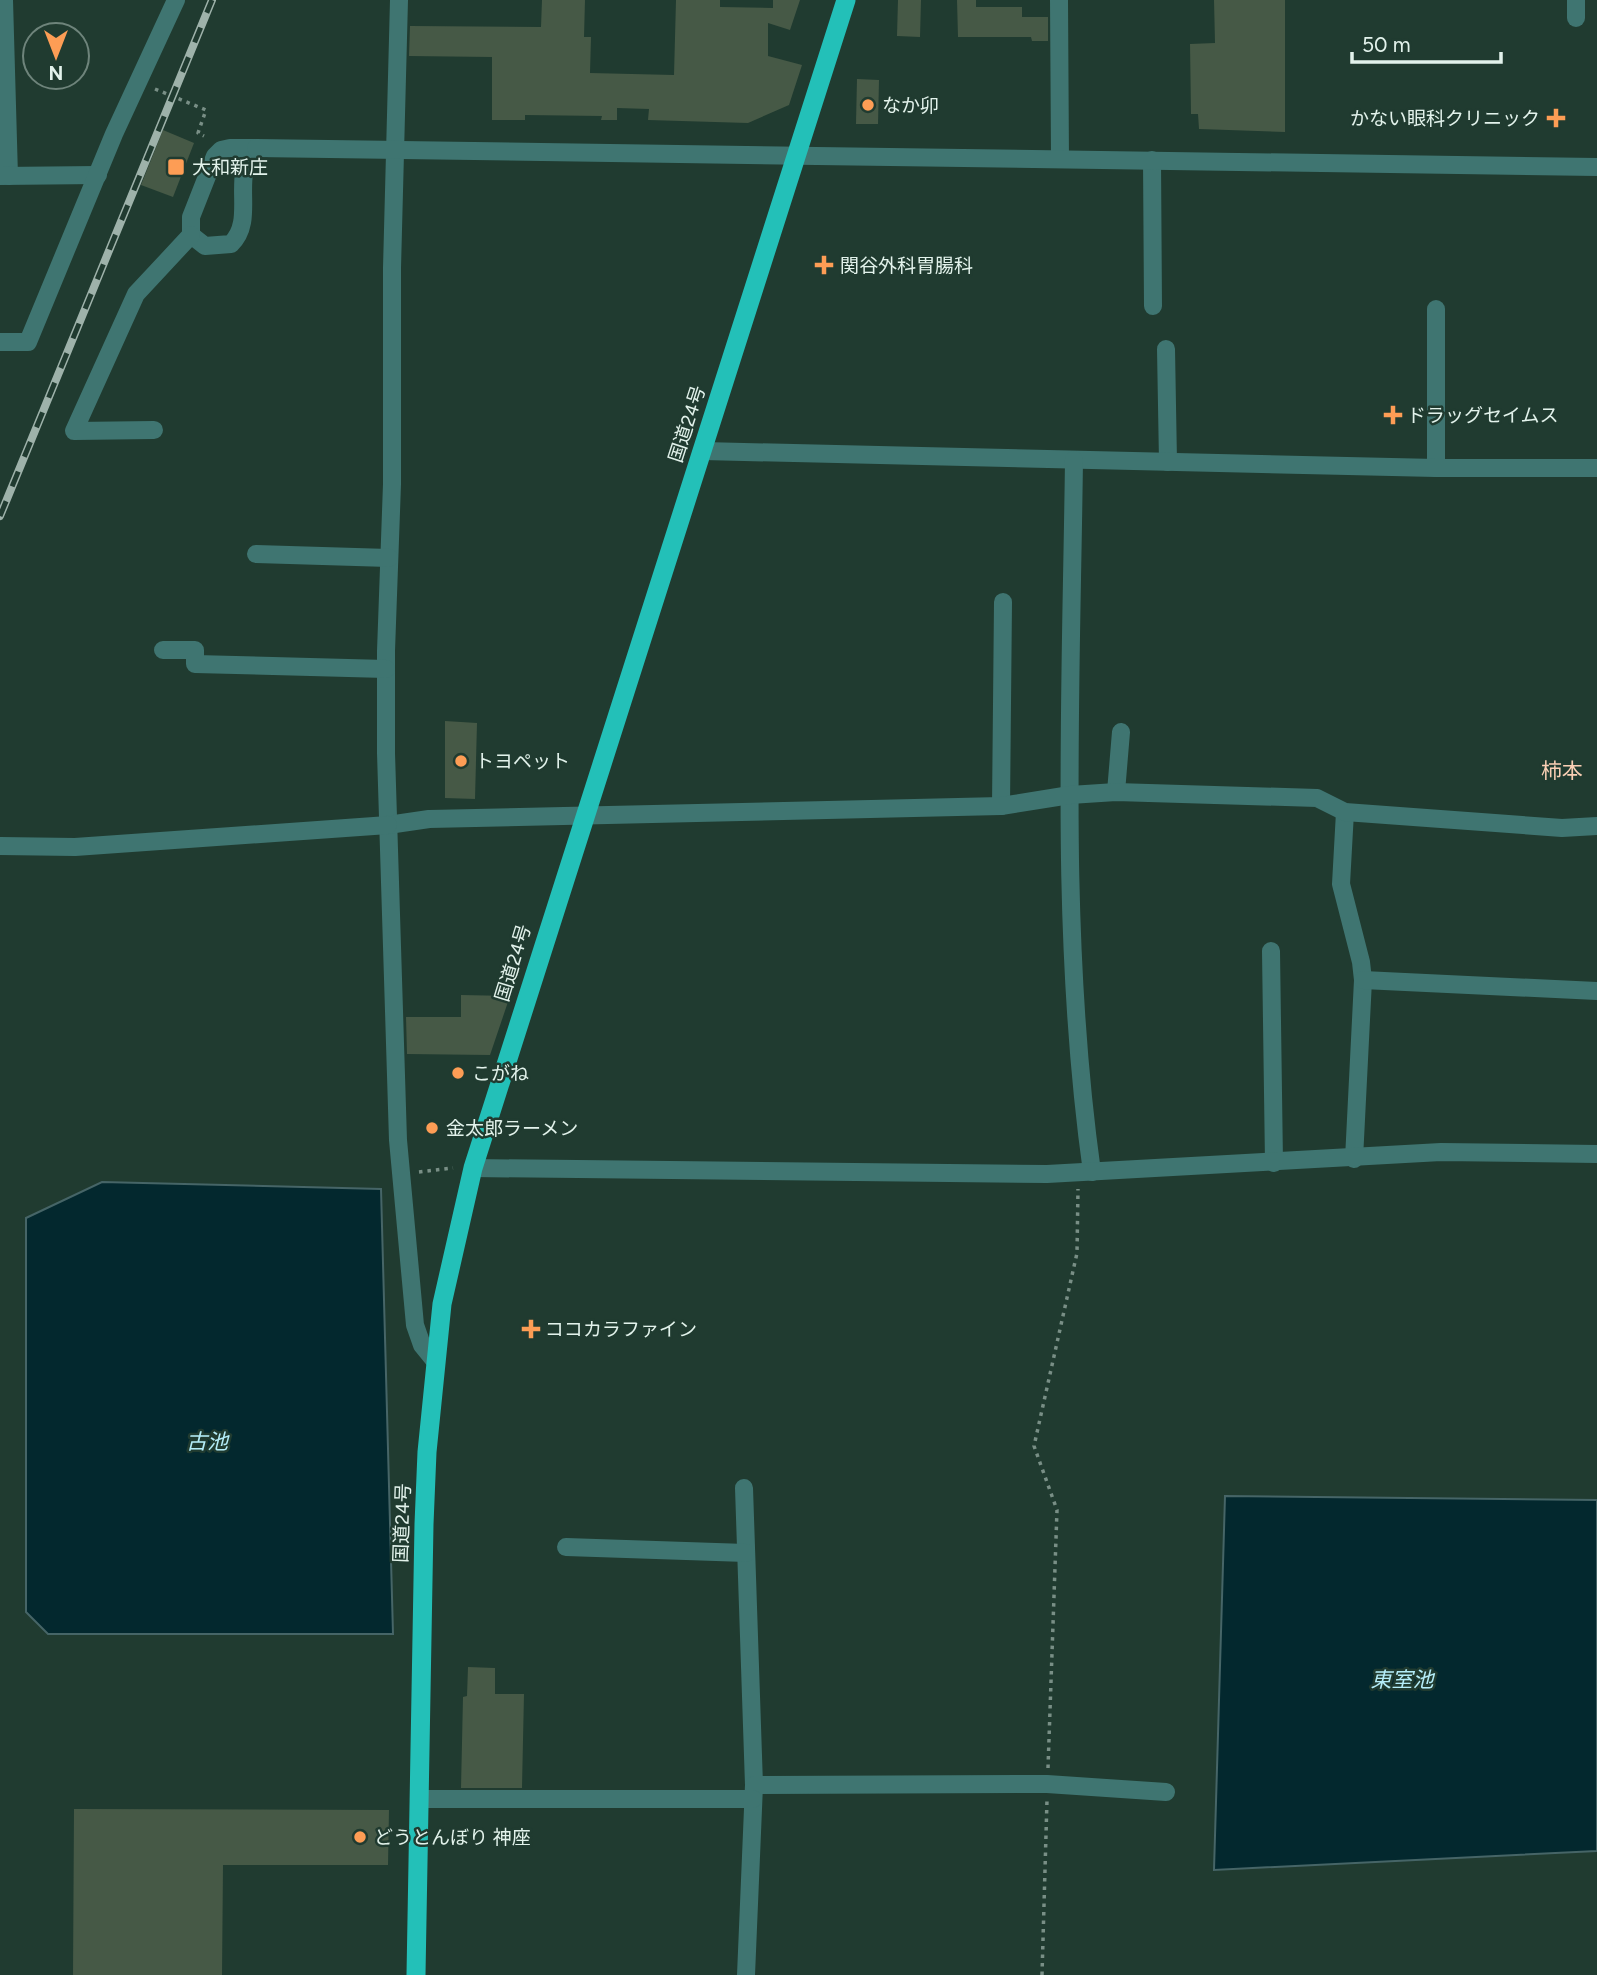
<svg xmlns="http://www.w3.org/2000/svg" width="1597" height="1975" viewBox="0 0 1597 1975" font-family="Figtree,'Noto Sans JP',sans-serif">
  <rect width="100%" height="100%" fill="#203b30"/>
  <!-- water -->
  <g fill="#03282e" stroke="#466567" stroke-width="2">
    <polygon points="102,1182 381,1189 393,1634 48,1634 26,1612 26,1218"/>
    <polygon points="1225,1496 1597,1500 1597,1851 1214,1870"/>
  </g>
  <!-- building -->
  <g fill="#465946">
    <polygon points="542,0 585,0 584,37 591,37 590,73 674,75 676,0 720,0 720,7 773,8 773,0 800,0 790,30 768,23 768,56 802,65 789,105 748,123 648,120 649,109 617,108 617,120 601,120 602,116 525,115 525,120 492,120 492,57 409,56 410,26 541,27"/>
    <polygon points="898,0 921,0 920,37 897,36"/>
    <polygon points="957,0 976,0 976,7 1022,7 1022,17 1048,17 1048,41 1032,41 1031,37 958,37"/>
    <polygon points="1214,0 1285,0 1285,132 1199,129 1198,114 1191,114 1190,44 1215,43"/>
    <polygon points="857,79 879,80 878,124 856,124"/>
    <polygon points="163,130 194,143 173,197 141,185"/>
    <polygon points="445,721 477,723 475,799 445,798"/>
    <polygon points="461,995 510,996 490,1055 407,1054 406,1017 461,1017"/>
    <polygon points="468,1667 495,1668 495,1694 524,1694 522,1788 461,1788 463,1697 467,1696"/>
    <polygon points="74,1809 389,1810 388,1865 223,1865 222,1975 73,1975"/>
  </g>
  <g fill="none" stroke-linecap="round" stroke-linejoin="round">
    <!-- path -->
    <g stroke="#798f86" stroke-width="3.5" stroke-dasharray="3.5 5" stroke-linecap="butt">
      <polyline points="155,89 206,110 198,133 204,136"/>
      <polyline points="419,1172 453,1168"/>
      <polyline points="1048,1768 1057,1510 1034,1446 1077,1253 1078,1189"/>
      <polyline points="1042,1975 1047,1800"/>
    </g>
    <!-- minor -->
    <g stroke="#3f7571" stroke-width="18">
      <polyline points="4,0 9,176"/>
      <polyline points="399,0 392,268 392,484 386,651 386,753 398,1140 415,1325 422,1345 435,1361"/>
      <polyline points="1059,0 1060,159"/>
      <polyline points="1576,0 1576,18"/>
      <path d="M230,148h26c-27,27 1,71 -25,96l-26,2 -14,-11v-18l24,-61 6,-6z"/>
      <polyline points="1152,160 1153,306"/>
      <polyline points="0,176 98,175"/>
      <polyline points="1436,309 1436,468"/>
      <polyline points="1166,349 1168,462"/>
      <polyline points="154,430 74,431 136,294 191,235"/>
      <polyline points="703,451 1436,468 1597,468"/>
      <path d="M1074,460c-3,238 -15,476 18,712"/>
      <polyline points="256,554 389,558"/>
      <polyline points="163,650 195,650 195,664 386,669"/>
      <polyline points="1116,792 1121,732"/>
      <polyline points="1001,806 1003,602"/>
      <polyline points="1345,812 1341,884 1361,962 1363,980 1354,1159"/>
      <polyline points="388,825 429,819 1001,806 1070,795 1116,792 1317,798 1345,812 1562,828 1597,826"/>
      <polyline points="1271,951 1274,1163"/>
      <polyline points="1363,980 1597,991"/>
      <polyline points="744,1488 754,1785 746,1975"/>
      <polyline points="566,1547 746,1553"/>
      <polyline points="754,1785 1047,1784 1166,1792"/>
      <polyline points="420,1799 753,1799"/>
    </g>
    <!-- tertiary -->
    <g stroke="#3f7571" stroke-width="18">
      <polyline points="256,148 1597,167"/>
      <polyline points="0,342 28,342 114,134 176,0"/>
      <polyline points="0,846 75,847 388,825"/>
      <polyline points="473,1168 1047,1174 1441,1152 1597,1154"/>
    </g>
    <!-- trunk -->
    <polyline stroke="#23c0b8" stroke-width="19" points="416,1975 424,1524 427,1452 442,1304 473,1168 846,0"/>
    <!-- rail casing -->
    <g stroke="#9eb2aa" stroke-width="8">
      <polyline id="rail" points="0,516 212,0"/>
    </g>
    <!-- rail -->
    <use href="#rail" stroke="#203b30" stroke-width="5" stroke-dasharray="16" stroke-linecap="butt"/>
  </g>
  <!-- markers -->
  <g fill="#fd9d55" stroke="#203b30" stroke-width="2.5">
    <circle cx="868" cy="105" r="7"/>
    <path d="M1552.5 107.5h7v7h7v7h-7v7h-7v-7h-7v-7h7z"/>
    <rect x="167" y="158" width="18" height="18" rx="3.5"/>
    <path d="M820.5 254.5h7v7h7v7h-7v7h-7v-7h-7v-7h7z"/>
    <path d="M1389.5 404.5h7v7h7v7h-7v7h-7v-7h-7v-7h7z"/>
    <circle cx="461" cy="761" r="7"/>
    <circle cx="458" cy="1073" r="7"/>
    <circle cx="432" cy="1128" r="7"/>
    <path d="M527.5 1318.5h7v7h7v7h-7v7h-7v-7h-7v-7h7z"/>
    <circle cx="360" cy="1837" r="7"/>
  </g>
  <g text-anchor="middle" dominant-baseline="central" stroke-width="5" stroke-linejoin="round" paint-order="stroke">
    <!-- poi labels -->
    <g font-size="19" fill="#e2f2eb" stroke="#203b30" text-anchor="start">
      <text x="882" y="105">なか卯</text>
      <text x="1540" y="118" text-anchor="end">かない眼科クリニック</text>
      <text x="192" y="167">大和新庄</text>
      <text x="840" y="265">関谷外科胃腸科</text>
      <text x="1407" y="415">ドラッグセイムス</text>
      <text x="475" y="761">トヨペット</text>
      <text x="472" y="1073">こがね</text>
      <text x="446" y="1128">金太郎ラーメン</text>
      <text x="545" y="1329">ココカラファイン</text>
      <text x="374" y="1837">どうとんぼり 神座</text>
    </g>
    <!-- street labels -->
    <g font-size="19" fill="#e2f2eb" stroke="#203b30">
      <text transform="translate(687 424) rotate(-72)">国道24号</text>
      <text transform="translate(513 963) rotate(-73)">国道24号</text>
      <text transform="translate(402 1523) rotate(-88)">国道24号</text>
    </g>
    <!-- neighbourhood labels -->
    <g font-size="21" fill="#f9cfb4" stroke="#203b30">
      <text x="1562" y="770">柿本</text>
    </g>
    <!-- water labels -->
    <g font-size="21" font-style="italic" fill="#b4edf8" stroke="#203b30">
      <text x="207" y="1441">古池</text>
      <text x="1402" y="1679">東室池</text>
    </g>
  </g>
  <!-- north arrow -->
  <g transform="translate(56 56) rotate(180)"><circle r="33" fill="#203b30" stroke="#6e847b" stroke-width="2"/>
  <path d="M0-5L12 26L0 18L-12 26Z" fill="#fd9d55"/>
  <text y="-10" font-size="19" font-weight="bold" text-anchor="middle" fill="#e2f2eb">N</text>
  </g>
  <!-- scale -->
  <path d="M1352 52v10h149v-10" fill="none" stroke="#e2f2eb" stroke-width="3.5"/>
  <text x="1362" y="52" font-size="21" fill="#e2f2eb" stroke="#203b30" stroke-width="5" paint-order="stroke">50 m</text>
</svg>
